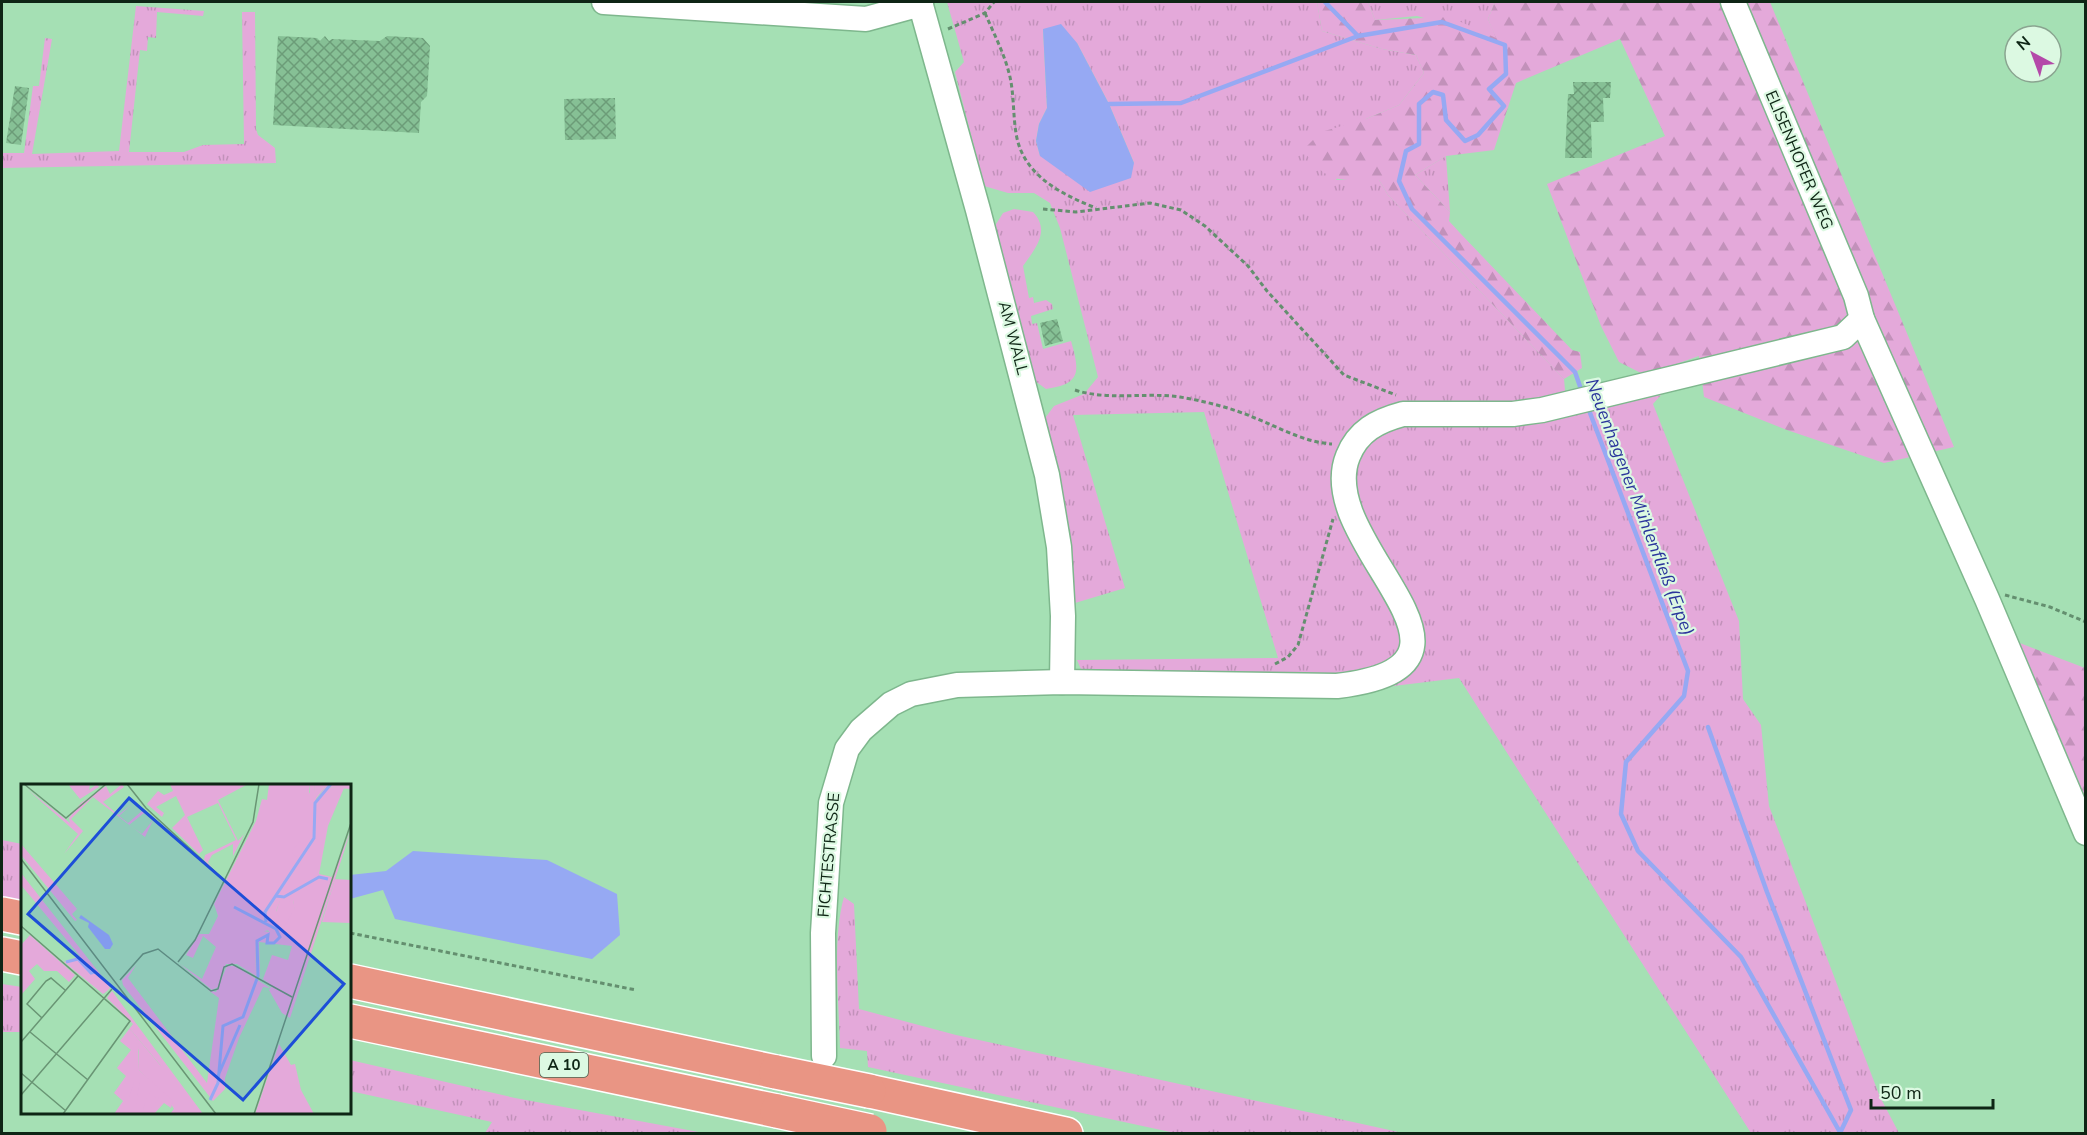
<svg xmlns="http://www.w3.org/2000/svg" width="2087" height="1135" viewBox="0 0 2087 1135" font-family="'Nunito Sans',sans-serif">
  <defs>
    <pattern id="grass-tufts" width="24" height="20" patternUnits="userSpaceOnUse" patternTransform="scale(1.5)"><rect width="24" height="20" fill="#e4a9da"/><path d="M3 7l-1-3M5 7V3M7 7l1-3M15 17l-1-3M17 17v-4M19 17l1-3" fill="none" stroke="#c291ba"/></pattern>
    <pattern id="forest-firs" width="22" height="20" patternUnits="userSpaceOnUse" patternTransform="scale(1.5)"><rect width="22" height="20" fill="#e4a9da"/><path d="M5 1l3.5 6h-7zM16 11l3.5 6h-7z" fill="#c291ba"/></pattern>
    <pattern id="building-cross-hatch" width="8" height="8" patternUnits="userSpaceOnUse" patternTransform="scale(1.5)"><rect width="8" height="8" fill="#86c095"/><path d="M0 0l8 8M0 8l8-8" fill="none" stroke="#6c9c78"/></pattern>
  </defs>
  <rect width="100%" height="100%" fill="#a5e0b4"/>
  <!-- grass -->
  <g fill="url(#grass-tufts)" fill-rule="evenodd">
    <path d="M947,2h370l5,29 60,18 34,6 8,18 -25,32 -33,14 -30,61h43l9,15 176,184 2,22 -166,6 -62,52 65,162 -2,34 -31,19 -286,2 -7,-16 201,-2 -74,-246 -131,3 52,173 -50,15 -8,-69 -24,-113 11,-15 30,-12 14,-17 -38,-149 -10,-25 -16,-10h-26l-24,-7 -29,-114 9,-10zM1043,29l34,14 32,61 25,59 -94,-7 -4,-15 3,-17 8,-16z"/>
    <polygon points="1368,2 1495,2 1488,19 1497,39 1417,16 1375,20"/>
    <polygon points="136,6 204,11 203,16 157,12 156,38 148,37 147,51 140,50 129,152 184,152 203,145 244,144 242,12 255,12 256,129 258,135 275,148 276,163 2,168 2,153 24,153 33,86 39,86 45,38 52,39 32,154 119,151"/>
    <polygon points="1446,156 1450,212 1415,175"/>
    <path d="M1014,209l19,3c18,19 2,37 -10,54l6,32 4,-1 1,6 12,-3 6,4 1,5 -22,7 1,8 5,-1 6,26 28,-8c9,31 10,43 -25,48l-15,-11 -38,-149 10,-16z"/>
    <polygon points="1669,386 1653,404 1739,621 1743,699 1761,725 1769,806 1880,1097 1899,1133 1751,1133 1459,678 1361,690 1413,666 1355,511 1353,461 1361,447 1390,425"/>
    <polygon points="2,840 22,844 22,901 2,897"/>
    <path d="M844,897l10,7 5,105 97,26 447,98h-228l-307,-66 -1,-16 -27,-3c-1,-44 -8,-110 4,-151z"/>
    <polygon points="2,984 22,987 22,1032 2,1032"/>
    <polygon points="350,1060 515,1098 704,1133 485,1133 492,1122 350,1091"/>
  </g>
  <!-- forest -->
  <g fill="url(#forest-firs)">
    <path d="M1317,2h51l7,18 75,-3 46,21 -8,-19 7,-17h275l184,445 -70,16 -97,-33 -83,-33 -5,-41 -54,19 -26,-13 -18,-36 -54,-142 118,-48 -45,-97 -104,44 -22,67 -48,6 -31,19 35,37 -1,9 11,12 112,117 8,2 2,16 -18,11 -176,-184 -9,-15c-40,0 -51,5 -76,-30l18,-18 45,-13 33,-14 25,-32 -8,-18 -34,-6 -60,-18z"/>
    <polygon points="2017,642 2085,668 2085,811"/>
  </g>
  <!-- water -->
  <g fill="#96a9f3">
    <polygon points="1061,24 1077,43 1109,104 1134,163 1131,178 1090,192 1040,156 1036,141 1039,124 1047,108 1043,29"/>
    <polygon points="413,851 547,860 617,894 620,935 592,959 395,919 383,890 350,899 350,875 386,871"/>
  </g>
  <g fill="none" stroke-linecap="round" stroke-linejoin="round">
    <!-- stream -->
    <g stroke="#96a9f3" stroke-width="4.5">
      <polyline points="1325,2 1358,36"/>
      <polyline points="1109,104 1181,103 1358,36 1442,22 1505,45 1506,74 1489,89 1504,106 1478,135 1465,141 1446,120 1443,95 1433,92 1419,104 1419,144 1406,151 1399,181 1412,209 1575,372 1582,392"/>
      <polyline points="1587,405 1688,671 1684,696 1626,762 1621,814 1638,851 1741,957 1841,1134"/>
      <polyline points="1708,727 1767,892 1851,1110 1840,1133"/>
    </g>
  </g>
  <!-- building -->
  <g fill="url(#building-cross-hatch)">
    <polygon points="278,36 317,38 320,41 325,36 329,41 332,39 380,41 387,36 423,38 430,46 427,96 421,102 419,133 273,125"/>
    <polygon points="1573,82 1611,82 1610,98 1603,98 1604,122 1591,122 1592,158 1565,158 1568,94 1574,94"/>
    <polygon points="15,86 29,88 21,145 6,143"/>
    <polygon points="615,98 616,139 565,140 564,99"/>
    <polygon points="1057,319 1063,341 1045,346 1040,323"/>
  </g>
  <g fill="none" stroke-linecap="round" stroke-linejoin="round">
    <!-- minor casing -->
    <g stroke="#7eb78d" stroke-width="27">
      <g id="minor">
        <polyline points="604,2 866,19 921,4"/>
        <polyline points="920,2 978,210 1047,475 1059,547 1063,616 1062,682"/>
        <polyline points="1733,2 1856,296 1862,319 1987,599 2086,833"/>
        <path d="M824,1056l-1,-123 8,-130 16,-54 14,-19 30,-26 20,-10 46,-9 105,-3 275,4c181,-21 -25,-142 11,-230 10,-25 29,-35 55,-42h110l29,-4 301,-73 19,-18"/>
      </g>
    </g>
    <!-- highway casing -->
    <g stroke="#fff" stroke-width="36">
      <g id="highway">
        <polyline points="2,914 22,918"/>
        <polyline points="2,954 22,958"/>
        <polyline points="350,981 776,1072"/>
        <polyline points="350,1021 777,1111"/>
        <polyline points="869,1091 1066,1134"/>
      </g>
    </g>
    <!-- path -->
    <g stroke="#648f6f" stroke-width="3" stroke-dasharray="4.5 3" stroke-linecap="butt">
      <path d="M985,13c9,21 20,42 25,64 4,18 3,38 6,56 6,41 44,61 80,75"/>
      <polyline points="948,29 985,13 994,2"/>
      <polyline points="1043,209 1076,212 1150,203 1181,210 1205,226 1248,266 1267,291 1344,375 1396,395"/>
      <path d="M1075,390c33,11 70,2 105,7 24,4 52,11 75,21 25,10 49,24 77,26"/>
      <polyline points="2005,595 2050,607 2086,622"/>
      <polyline points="1275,664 1288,657 1298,645 1333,519"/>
      <polyline points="350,933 636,990"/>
    </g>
    <!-- minor -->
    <use href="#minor" stroke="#fff" stroke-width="24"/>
    <!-- highway -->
    <use href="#highway" stroke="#e99584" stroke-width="33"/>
    <!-- highway-bridge casing -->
    <g stroke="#fff" stroke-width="36" stroke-linecap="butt">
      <g id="highway-bridge">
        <polyline points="776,1072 869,1091"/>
        <polyline points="777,1111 870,1131"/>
      </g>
    </g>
    <!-- highway-bridge -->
    <use href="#highway-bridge" stroke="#e99584" stroke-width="33"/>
  </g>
  <g text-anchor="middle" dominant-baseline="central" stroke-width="4.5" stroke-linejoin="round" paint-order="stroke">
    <!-- shield labels -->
    <rect fill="#dcf9e2" stroke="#4c6552" stroke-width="1.5" x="540" y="1053" width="48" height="24" rx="4.5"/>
    <g font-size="15" font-weight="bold" fill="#0e2515">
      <text x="564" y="1065">A 10</text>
    </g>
    <!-- street labels -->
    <g font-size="16" fill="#0e2515" stroke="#dcf9e2">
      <text transform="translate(1799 160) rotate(67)">ELISENHOFER WEG</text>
      <text transform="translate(1013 338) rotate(75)">AM WALL</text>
      <text transform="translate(829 855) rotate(-85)">FICHTESTRASSE</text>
    </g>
    <!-- water labels -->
    <g font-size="18" font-style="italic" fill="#2b359c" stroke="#dcf9e2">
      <text transform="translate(1640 507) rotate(69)">Neuenhagener Mühlenfließ (Erpe)</text>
    </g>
  </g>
  <!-- overview -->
  <g transform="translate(21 784)">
    <rect width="330" height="330" fill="#a5e0b4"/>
    <path d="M47,0h22l-1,6 8,-6 2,3 -19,12zM101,0l2,3 -21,15 15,13 13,-10 -12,11 9,7 15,-13 6,7 -5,-4 -15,12 13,9 11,-14 -8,17 -52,-40 -22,22 12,12 -19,23 14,-20 -51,-45 43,34 -1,-5 12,-15 25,-17 4,8zM149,0h78l-30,16 20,41 6,-7 -11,22v-12l-21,11 -4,7 4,6 -8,-8 1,-5 31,-15 -18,-37 -31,14 16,33 -4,4 -27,-26 13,-13 -9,-19 -20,11 8,6 -2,4 -15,-13 11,-13 6,4 9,-4zM248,0h41l-1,8 7,12 -2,34 -51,81 7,11 -11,2 -4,7 1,37 -19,-12h-11l-8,23 -6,3 -32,-26 22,15 14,-32 -13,-11 -10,22 -7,-3 13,-21h10l9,-18 -4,-12 42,-83 6,-22 5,1zM330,0l-1,5 -25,-2 -10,13 -1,-16zM0,60l56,65 -5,5 5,6 -2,1 -54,-66zM0,89l87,111 2,4 -4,4 -3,2 -39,-32 16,-6 -59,-71zM314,95l16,1v43l-29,-1zM260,113l12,3 3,14 -16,21 -11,-18 7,-5zM115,181l-8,13 79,105 12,-85 -11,-8 8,2 11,-26h9l34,22 -7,-1 -24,51 -14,40v11l-12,12 -90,-116 -1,-5zM109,245l30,36 9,3 34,46h-33l4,-5 -6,-10 -29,-29v-19z" fill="#e4a9da"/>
    <path d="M289,0h4l2,17 9,-14 19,1 -16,38 -9,48 13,3 19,-47 -61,188 -8,-5 -13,-23 3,-4 -9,-7 9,-24 16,5 4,-14 -33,-4 1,33 -4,1 -1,-37 -5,-7 3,-3 16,3 -6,-13 36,-59 -7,-8 7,-11 10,6 5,-9 2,-34 -6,-5zM261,112l6,6 5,-2 2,13h-3l-12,21 -11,-17h10l-3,-6zM91,207l57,77 -7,-1 -32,-38 8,13 1,28 34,31 -2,7 -7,-5 -10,11h-40l9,-13 -9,-8 12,-17 -9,-8 14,-18 -11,-9 13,-17 -26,-26zM258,260l12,21 4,-1 6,26 13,24h-59z" fill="#e4a9da" fill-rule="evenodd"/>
    <path d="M105,285l14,13 -3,14 9,3 5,-8v5l8,2 -12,15 -4,-3 2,-7 -9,1 -7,-7 5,-14 -12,-13z" fill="#e4a9da"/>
    <path d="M9,151l45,40 -6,7 -12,-11h-13l-7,-7 -8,7 6,8 -14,16v-50z" fill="#e4a9da"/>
    <path d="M60,131l28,20 4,9 -3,5h-5l-17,-22 1,-4 -10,-5z" fill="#96a9f3"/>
    <path fill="none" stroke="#96a9f3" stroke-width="3" d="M255,112l8,1 35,-20 9,2M245,138l-1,-10 49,-74 1,-35 16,-19M45,178l12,-3 13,14 4,-1M196,294l23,-53M189,316l8,-17 5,-57 20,-9 15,-41 -1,-35 11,-6 -1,8h7l6,-6 -4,-8 -42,-22"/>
    <path fill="none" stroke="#699574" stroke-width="1.5" d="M3,0l42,34 40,-34M106,0l19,24 78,72M0,75l195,255M0,142l109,95 -67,93M157,178l17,-22 58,-118 6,-38M99,196l23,-26 15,-5 53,42 7,-2 6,-22 8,-3 60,33M21,234l-15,-14 19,-23 5,-3 14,12M9,248l58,48M0,258l57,-66M0,289l45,38M0,311l91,-106M233,330l97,-291"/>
    <path fill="#1d4ed8" fill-opacity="0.15" stroke="#1d4ed8" stroke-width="3" d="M108,14l215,186 -101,116 -215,-186z"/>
    <rect width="330" height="330" fill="none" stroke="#0e2515" stroke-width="3"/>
  </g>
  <!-- border -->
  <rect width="2087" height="1135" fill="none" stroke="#0e2515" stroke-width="6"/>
  <!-- north arrow -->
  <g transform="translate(2033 54) rotate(319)"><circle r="28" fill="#dcf9e2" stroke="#8aa490" stroke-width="1.5"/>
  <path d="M0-4.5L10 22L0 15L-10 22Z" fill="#b449a9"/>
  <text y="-9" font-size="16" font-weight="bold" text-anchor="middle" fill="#0e2515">N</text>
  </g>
  <!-- scale -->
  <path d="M1871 1099v9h122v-9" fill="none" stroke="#0e2515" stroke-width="3"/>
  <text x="1880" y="1099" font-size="18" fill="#0e2515" stroke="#dcf9e2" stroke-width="4.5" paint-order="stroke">50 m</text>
</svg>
